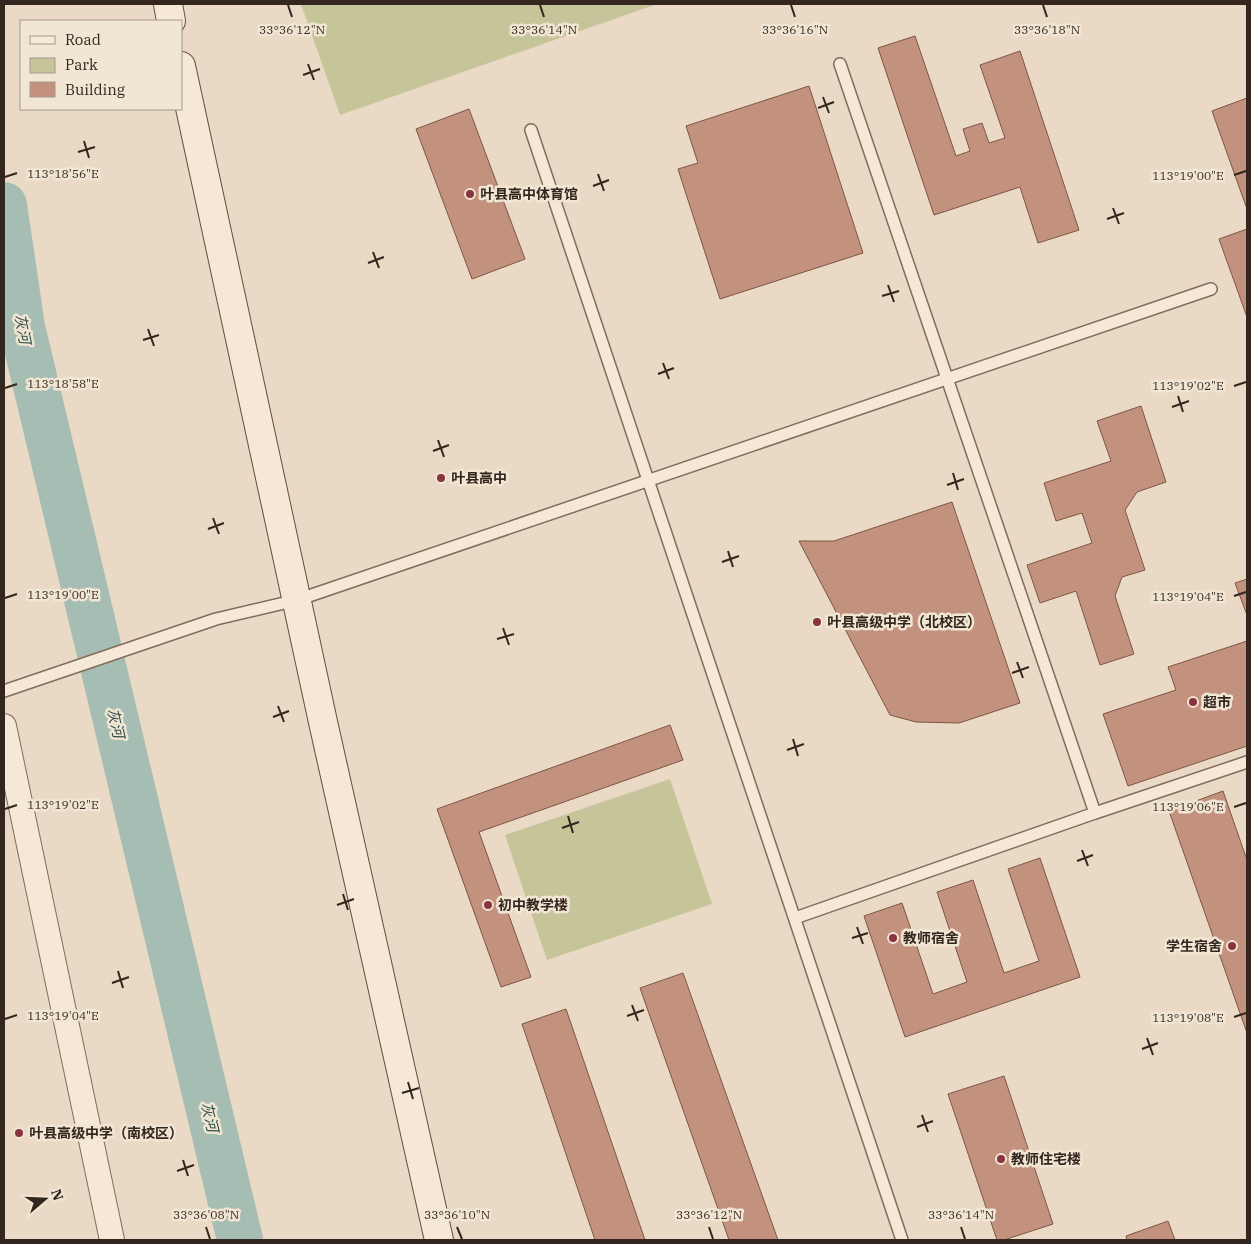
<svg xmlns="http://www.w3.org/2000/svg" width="1251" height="1244" viewBox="0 0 1251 1244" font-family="'IBM Plex Serif','Noto Sans SC',serif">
  <rect width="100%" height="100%" fill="#e9d9c5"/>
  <!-- green -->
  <g fill="#c6c59a">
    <polygon points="301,4 657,4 340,115"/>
    <polygon points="670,779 712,904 547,960 505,835"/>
  </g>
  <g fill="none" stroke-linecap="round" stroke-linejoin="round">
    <!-- river -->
    <polyline stroke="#a6bdb3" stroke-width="46" points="4,205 22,327 240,1240"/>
  </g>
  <!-- building -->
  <g fill="#c3927f" stroke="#7e5545">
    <polygon points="915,36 956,156 970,151 963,129 982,123 989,143 1005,138 980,65 1020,51 1079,230 1038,243 1020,187 934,215 878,48"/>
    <polygon points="809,86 863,253 720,299 678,169 698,163 686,126"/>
    <polygon points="1247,98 1247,209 1212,111"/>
    <polygon points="469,109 525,259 472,279 416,129"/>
    <polygon points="1247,229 1247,317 1219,239"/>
    <polygon points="1141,406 1166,482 1137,492 1125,510 1145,570 1122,577 1115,596 1134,654 1100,665 1076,591 1040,603 1027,565 1092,543 1082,513 1056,521 1044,483 1111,461 1097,421"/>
    <polygon points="952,502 1020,703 959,723 916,722 890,715 799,541 834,541"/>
    <polygon points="1247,579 1247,615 1235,583"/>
    <polygon points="1247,641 1247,746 1128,786 1103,714 1176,690 1168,667"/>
    <polygon points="670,725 683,760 479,832 531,977 501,987 437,809"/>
    <polygon points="1223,791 1247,860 1247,1033 1169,811"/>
    <polygon points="1040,858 1080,977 905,1037 864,916 902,903 933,994 967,982 937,892 973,880 1004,973 1039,961 1008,869"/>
    <polygon points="683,973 778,1240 729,1240 640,988"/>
    <polygon points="566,1009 645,1240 595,1240 522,1024"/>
    <polygon points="1004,1076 1053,1224 1004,1240 997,1240 948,1094"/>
    <polygon points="1168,1221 1175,1240 1127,1240 1126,1236"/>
  </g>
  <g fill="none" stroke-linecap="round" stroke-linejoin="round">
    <!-- lane casing -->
    <g stroke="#816c5d" stroke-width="14">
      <g id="lane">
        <polyline points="840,64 1095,813 1247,762"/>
        <polyline points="531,130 902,1240"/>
        <polyline points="4,691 216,619 297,600 1211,289"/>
        <polyline points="795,918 1095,813"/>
      </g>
    </g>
    <!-- street casing -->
    <g stroke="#816c5d" stroke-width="26">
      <polyline id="street" points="4,726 112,1240"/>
    </g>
    <!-- secondary casing -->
    <g stroke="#634d40" stroke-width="30">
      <g id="secondary">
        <polyline points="168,4 171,21"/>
        <polyline points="181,66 323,722 439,1240"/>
      </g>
    </g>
    <!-- lane -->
    <use href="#lane" stroke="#f5e8d7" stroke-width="11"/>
    <!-- street -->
    <use href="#street" stroke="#f5e8d7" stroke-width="24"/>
    <!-- secondary -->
    <use href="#secondary" stroke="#f5e8d7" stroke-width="28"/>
  </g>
  <!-- ticks -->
  <path fill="none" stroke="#33261f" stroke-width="2" d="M288,5l4,12M540,5l4,12M791,5l4,12M1043,5l4,12M308,64l6,16M303,75l17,-6M823,97l6,16M818,108l16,-6M84,141l5,17M78,152l17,-5M598,174l6,17M1234,175l12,-4M5,177l12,-4M593,186l16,-6M1113,208l6,16M1107,219l17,-6M373,252l6,16M368,263l16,-6M888,285l6,17M882,296l17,-5M148,329l6,17M143,340l16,-5M663,363l6,16M658,374l16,-6M1234,386l12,-4M5,388l12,-4M1178,396l5,16M1172,407l17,-6M438,440l6,17M433,451l16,-6M953,473l5,17M947,485l17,-6M213,518l6,16M208,529l16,-6M728,551l5,16M722,562l17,-6M1234,596l12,-4M5,598l12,-4M503,628l6,17M497,639l17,-5M1017,662l6,16M1012,673l17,-6M278,706l6,16M273,717l16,-6M793,739l5,17M787,750l17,-6M1234,807l12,-4M5,809l12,-4M568,816l5,17M562,828l17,-6M1082,850l6,16M1077,861l16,-6M343,894l5,16M337,905l17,-6M857,927l6,17M852,938l16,-5M118,971l5,17M112,983l17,-6M632,1005l6,16M627,1016l17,-6M1234,1017l12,-4M5,1019l12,-4M1147,1038l6,17M1142,1049l16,-6M408,1082l5,17M402,1093l17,-5M922,1115l6,17M917,1127l16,-6M183,1160l5,16M177,1171l17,-6M206,1227l4,12M457,1227l5,12M709,1227l4,12M961,1227l4,12"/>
  <!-- markers -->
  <g fill="#8a343f" stroke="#f1e5d3" stroke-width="2">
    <circle cx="470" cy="194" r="5"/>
    <circle cx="441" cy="478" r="5"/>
    <circle cx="817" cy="622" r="5"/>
    <circle cx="1193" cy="702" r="5"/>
    <circle cx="488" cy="905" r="5"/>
    <circle cx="893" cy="938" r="5"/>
    <circle cx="1232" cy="946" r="5"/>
    <circle cx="19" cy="1133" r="5"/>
    <circle cx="1001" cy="1159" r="5"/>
  </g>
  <g text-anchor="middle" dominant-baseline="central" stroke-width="5" stroke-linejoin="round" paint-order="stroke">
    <!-- poi labels -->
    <g font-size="14" font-weight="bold" fill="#33261f" stroke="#f1e5d3" text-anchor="start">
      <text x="480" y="194">叶县高中体育馆</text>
      <text x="451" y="478">叶县高中</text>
      <text x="827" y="622">叶县高级中学（北校区）</text>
      <text x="1203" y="702">超市</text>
      <text x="498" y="905">初中教学楼</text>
      <text x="903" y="938">教师宿舍</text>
      <text x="1222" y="946" text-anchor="end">学生宿舍</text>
      <text x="29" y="1133">叶县高级中学（南校区）</text>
      <text x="1011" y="1159">教师住宅楼</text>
    </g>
    <!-- water labels -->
    <g font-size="15" font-style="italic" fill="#30514b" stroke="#f1e5d3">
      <text transform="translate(23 329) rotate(79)">灰河</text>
      <text transform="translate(116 723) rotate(77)">灰河</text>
      <text transform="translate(210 1117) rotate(77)">灰河</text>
    </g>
  </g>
  <g font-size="12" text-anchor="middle" fill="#33261f" stroke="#f1e5d3" stroke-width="5" stroke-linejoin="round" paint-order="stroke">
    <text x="292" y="34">33°36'12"N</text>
    <text x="544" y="34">33°36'14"N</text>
    <text x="795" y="34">33°36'16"N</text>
    <text x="1047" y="34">33°36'18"N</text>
    <text x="63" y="178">113°18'56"E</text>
    <text x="1188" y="180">113°19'00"E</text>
    <text x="63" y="388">113°18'58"E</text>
    <text x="1188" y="390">113°19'02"E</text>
    <text x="63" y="599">113°19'00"E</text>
    <text x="1188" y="601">113°19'04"E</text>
    <text x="63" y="809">113°19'02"E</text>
    <text x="1188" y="811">113°19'06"E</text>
    <text x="63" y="1020">113°19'04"E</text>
    <text x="1188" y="1022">113°19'08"E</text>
    <text x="206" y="1219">33°36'08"N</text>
    <text x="457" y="1219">33°36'10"N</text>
    <text x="709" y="1219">33°36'12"N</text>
    <text x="961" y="1219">33°36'14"N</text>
  </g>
  <!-- border -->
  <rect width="1251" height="1244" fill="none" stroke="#33261f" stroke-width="10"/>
  <!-- legend -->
  <rect x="20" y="20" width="162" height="90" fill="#f1e5d3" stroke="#a5998b"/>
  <rect x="30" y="36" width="25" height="8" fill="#f5e8d7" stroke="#a5998b"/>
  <text x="65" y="45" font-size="15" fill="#33261f">Road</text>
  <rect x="30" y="58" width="25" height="15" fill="#c6c59a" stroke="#a5998b"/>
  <text x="65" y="70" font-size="15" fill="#33261f">Park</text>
  <rect x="30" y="82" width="25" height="15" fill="#c3927f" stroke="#a5998b"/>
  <text x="65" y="95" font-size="15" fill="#33261f">Building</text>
  <!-- north arrow -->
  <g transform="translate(45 1199) rotate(71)" stroke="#f1e5d3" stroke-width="4" paint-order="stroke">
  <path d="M0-4L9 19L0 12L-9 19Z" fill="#33261f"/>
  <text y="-8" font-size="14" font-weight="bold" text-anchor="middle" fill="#33261f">N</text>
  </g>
</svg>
